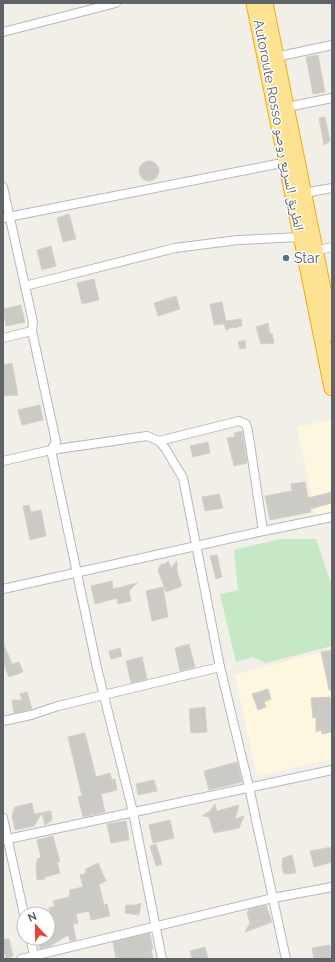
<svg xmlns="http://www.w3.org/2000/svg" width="335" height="962" viewBox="0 0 335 962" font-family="Raleway,'Noto Naskh Arabic',sans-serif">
  <rect width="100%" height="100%" fill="#f1efe8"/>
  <!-- commercial -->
  <g fill="#fef7e0">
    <polygon points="331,420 332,426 332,513 316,516 297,427"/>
    <polygon points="332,649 332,759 257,776 235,675"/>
  </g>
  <!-- green -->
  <polygon fill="#c5e8c5" points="280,539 316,539 332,586 332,646 266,663 253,657 236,662 220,594 238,590 234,550"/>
  <!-- building -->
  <g fill="#cccac5" stroke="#d6d1c6">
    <polygon points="318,55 325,92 313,94 306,57"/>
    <polygon points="325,117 330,141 324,145 319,118"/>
    <circle cx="149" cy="171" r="10"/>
    <polygon points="69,214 76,239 63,242 57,218"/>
    <polygon points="51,246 56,266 42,270 37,250"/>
    <polygon points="94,279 99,300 82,304 77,283"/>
    <polygon points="176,296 180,309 158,316 154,303"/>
    <polygon points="222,302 226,321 241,319 242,326 234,328 233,327 226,330 224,324 214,325 210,304"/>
    <polygon points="21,305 25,322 6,326 3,309"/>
    <polygon points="268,323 270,334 272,333 274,343 261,344 256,327"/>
    <polygon points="245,340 246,348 240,349 238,342"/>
    <polygon points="12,363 18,395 3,396 3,365"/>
    <polygon points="40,405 43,420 22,425 18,410"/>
    <polygon points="242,431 247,463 234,466 227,438 235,437 234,433"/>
    <polygon points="208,442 210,453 193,457 190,446"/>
    <polygon points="305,482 308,498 332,492 332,503 310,509 311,512 270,520 265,496 292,491 291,484"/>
    <polygon points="219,494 223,508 205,511 202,497"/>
    <polygon points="29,505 31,512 41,510 46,536 30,540 23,506"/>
    <polygon points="217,555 222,577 216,579 210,556"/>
    <polygon points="168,561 171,568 177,561 177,572 182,586 166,592 158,570 161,564 165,564"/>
    <polygon points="112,581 113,589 137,583 129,591 131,601 118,604 117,598 95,604 91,586"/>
    <polygon points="163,587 168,617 152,621 146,591"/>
    <polygon points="3,643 12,664 19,662 23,672 9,677 3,662"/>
    <polygon points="189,644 195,667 180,671 175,648"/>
    <polygon points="120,648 122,656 111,659 109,651"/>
    <polygon points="332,650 332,690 329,690 321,652"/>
    <polygon points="142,657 147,679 131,683 126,661"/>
    <polygon points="268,689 271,699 264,702 266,707 258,710 252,694"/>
    <polygon points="27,692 32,709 14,713 12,700 22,700 20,694"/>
    <polygon points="330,697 331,707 332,708 332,732 322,734 321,730 316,732 316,717 313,718 311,698"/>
    <polygon points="205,707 207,732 191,733 189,709"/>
    <polygon points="85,733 96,777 110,773 112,780 115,779 117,790 101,794 105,812 83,817 78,797 82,796 68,737"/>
    <polygon points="237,762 242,782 209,790 204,771"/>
    <polygon points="154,780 157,791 138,795 136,784"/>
    <polygon points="32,803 34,814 51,811 52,820 45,825 42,813 34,826 15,830 12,816 15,807"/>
    <polygon points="215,804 217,811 239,805 235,819 244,816 239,828 214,833 209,817 202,816 211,810"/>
    <polygon points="170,820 174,838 153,843 149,825"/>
    <polygon points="126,821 129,840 111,843 107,824"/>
    <polygon points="53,836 60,862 57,862 60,873 45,877 45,879 37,880 36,862 38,862 37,859 41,858 37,840"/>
    <polygon points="156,844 162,864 156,866 150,846"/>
    <polygon points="332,847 332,862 314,867 310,851"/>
    <polygon points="292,855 296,873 284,874 282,867 283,858"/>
    <polygon points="98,863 106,881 99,884 104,905 107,904 110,916 91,920 89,911 76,914 78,923 73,924 76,940 70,941 68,935 50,946 40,949 37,938 48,938 48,927 52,926 49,908 55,906 53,901 69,897 70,890 83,887 80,875 85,874 86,869"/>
    <polygon points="141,903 139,915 125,913 126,905 136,905"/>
    <polygon points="266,905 272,922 245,932 250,923 247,913 249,909"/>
    <polygon points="150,933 153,949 151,950 153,959 116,959 113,942"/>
    <polygon points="6,939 9,939 13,956 6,959 3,949 3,940"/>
    <polygon points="330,945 332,959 314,959 312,948"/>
    <polygon points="205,947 208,959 192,959 190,951"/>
  </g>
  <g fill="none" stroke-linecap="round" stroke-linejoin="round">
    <!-- street casing -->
    <g stroke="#b5b8bc" stroke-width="10">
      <g id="street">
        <polyline points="3,32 116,3"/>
        <polyline points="276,57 332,45"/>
        <polyline points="287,107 332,98"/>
        <polyline points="3,187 33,322 32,331 3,338"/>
        <polyline points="304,193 332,188"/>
        <polyline points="3,218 287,162"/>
        <polyline points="315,251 332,247"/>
        <polyline points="25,286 175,248 238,240 301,237"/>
        <polyline points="32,331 56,442 51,450 97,668 133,812 162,959"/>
        <polyline points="159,441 239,421 246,424 248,431 263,531"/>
        <polyline points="3,461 51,450 147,436 159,441 165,448 183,478 220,667 249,787 286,959"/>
        <polyline points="3,589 263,531 332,517"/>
        <polyline points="3,721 31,715 58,706 220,667"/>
        <polyline points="3,818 24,914"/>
        <polyline points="3,840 332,770"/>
        <polyline points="30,938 35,959"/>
        <polyline points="21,959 273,898 332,887"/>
      </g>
    </g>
    <!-- highway casing -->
    <g stroke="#f9ab00" stroke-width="17">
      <g id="highway">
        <polyline points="254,3 332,388"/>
        <polyline points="265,3 332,333"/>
      </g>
    </g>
    <!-- street -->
    <use href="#street" stroke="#fff" stroke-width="8"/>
    <!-- highway -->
    <use href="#highway" stroke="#fde293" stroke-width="15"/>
  </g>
  <!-- markers -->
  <circle fill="#5c6f8a" stroke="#fff" stroke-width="1.5" cx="286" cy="258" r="4"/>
  <g text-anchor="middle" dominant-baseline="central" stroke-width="3" stroke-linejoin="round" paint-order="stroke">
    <!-- street labels -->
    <g font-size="14" fill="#5f6368" stroke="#fff">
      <text transform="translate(279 125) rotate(79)">Autoroute Rosso الطريق السريع روصو</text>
    </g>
    <!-- service labels -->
    <g font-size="14" fill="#4e5e75" stroke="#fff" text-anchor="start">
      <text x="294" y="258">Star</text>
    </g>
  </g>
  <!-- border -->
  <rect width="335" height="962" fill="none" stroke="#5f6368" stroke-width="8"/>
  <!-- north arrow -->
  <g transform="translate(36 926) rotate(338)"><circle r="19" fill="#ffffff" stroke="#bfc1c3"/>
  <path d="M0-3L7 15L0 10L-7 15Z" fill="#ea4335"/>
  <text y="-6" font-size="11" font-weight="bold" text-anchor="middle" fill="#5f6368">N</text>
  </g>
</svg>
